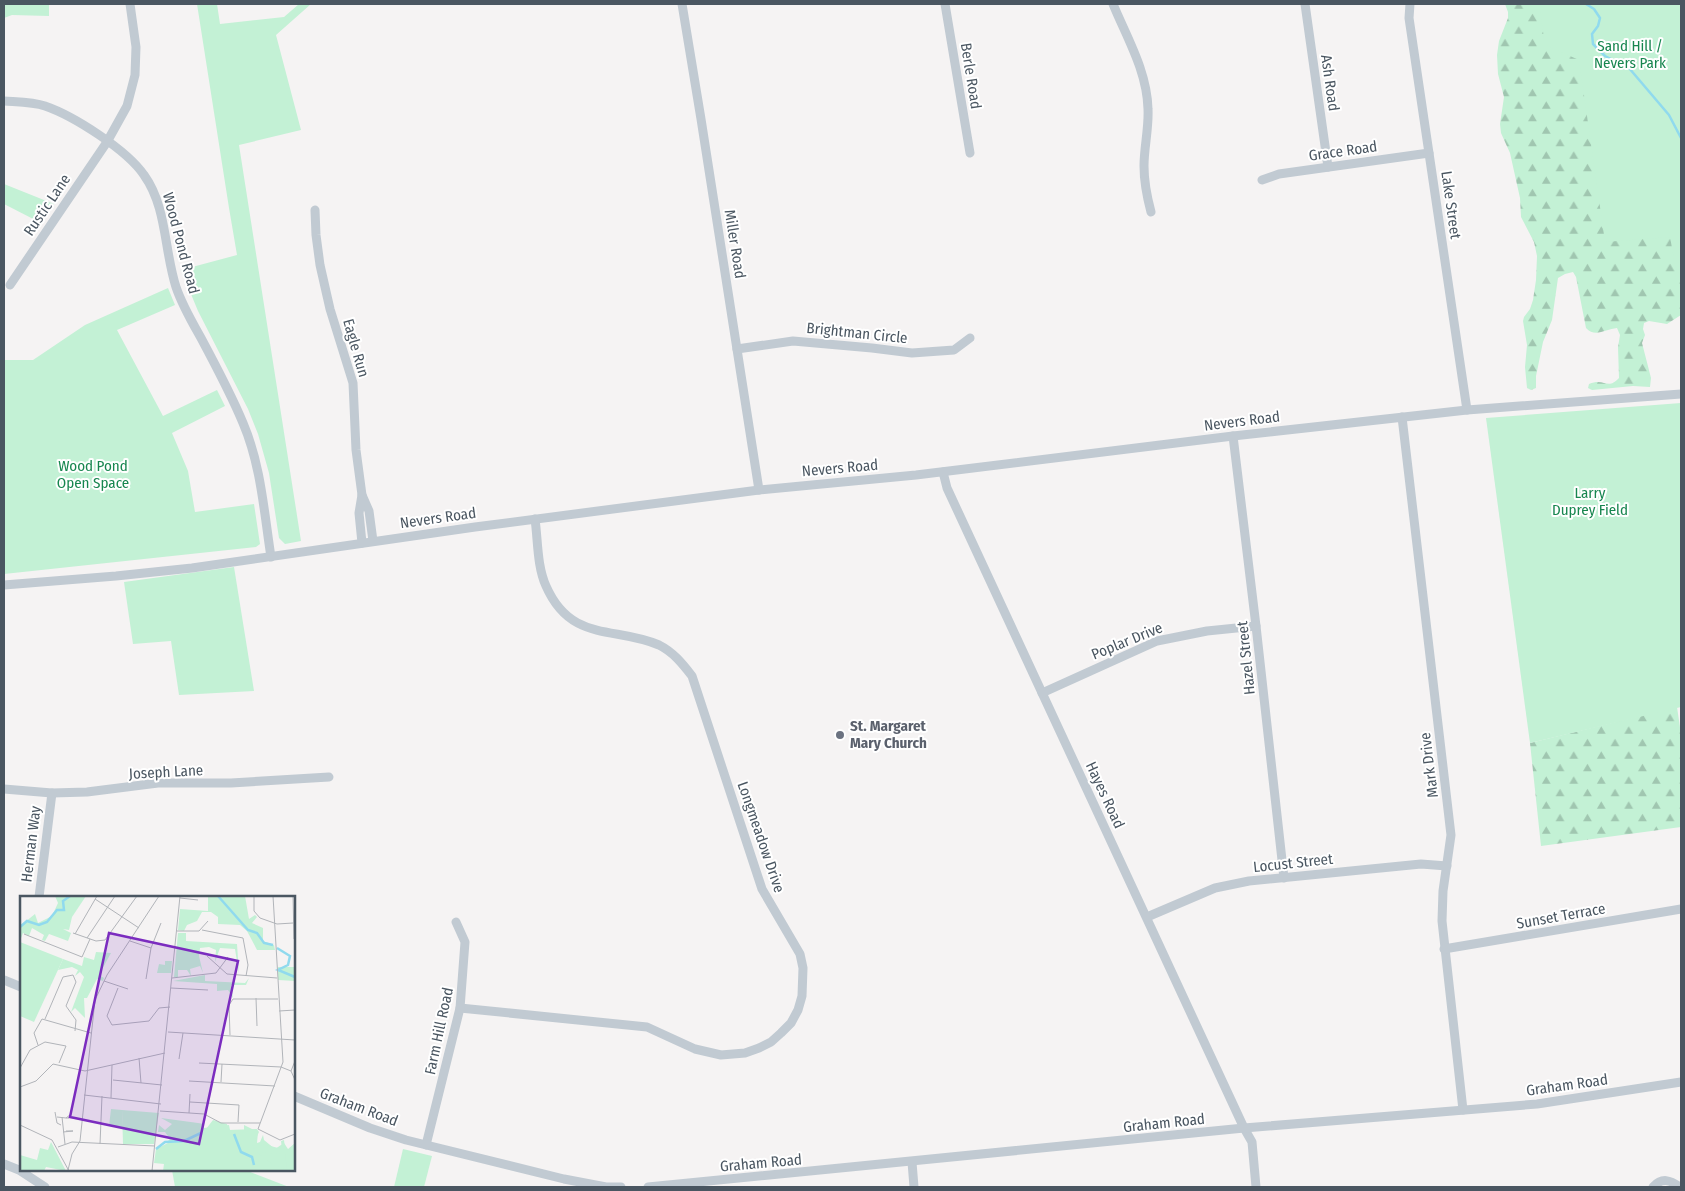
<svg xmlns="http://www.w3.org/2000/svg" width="1685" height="1191" viewBox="0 0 1685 1191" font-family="'Fira Sans Condensed',sans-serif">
  <defs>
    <pattern id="forest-firs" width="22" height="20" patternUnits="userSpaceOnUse" patternTransform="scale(1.25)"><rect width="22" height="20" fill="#c3f1d5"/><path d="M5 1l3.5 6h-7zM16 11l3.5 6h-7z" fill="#a0c6b0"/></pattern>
  </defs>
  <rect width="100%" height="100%" fill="#f5f3f3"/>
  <!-- forest -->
  <g fill="url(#forest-firs)">
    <path d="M1505,4h176v311l-14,9 -18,-3 -5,2 -1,6 2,6 -3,8 9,35 -1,9 -17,-1 -41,4 -4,-2 1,-4c16,-7 18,7 30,-6l-1,-31 2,-12 -3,-7c-11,1 -22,10 -31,0l-10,-51 -3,-5 -8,2 -7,4 -6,42 -9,22 -7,34v12l-5,2 -4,-2 -2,-21 2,-22 -4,-24 1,-4 6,-8 3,-9 3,-20 1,-24 -3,-14 -13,-25 -1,-19 -10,-45 -9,-20 -1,-9 4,-27 -6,-23 -1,-19 2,-14 9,-23v-6z"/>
    <polygon points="1677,707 1681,734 1681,827 1541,846 1530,743"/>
  </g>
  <!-- park -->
  <g fill="#c3f1d5">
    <polygon points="4,4 49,4 49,16 12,15 4,18"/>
    <polygon points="197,4 217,4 220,24 284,17 299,4 311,4 276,35 301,130 239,145 301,541 285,544 279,538 269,473 258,434 248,409 198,311 181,270 237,255 229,208"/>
    <polygon points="1539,4 1681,4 1681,269 1676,270 1670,237 1605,242 1579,60 1545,45"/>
    <polygon points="4,184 54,204 41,223 4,204"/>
    <polygon points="168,288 175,305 117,330 163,416 217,390 225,406 172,433 188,471 195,512 254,504 260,544 256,547 4,574 4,360 33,360 85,325"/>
    <polygon points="1681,403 1681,707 1530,743 1486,418"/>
    <polygon points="234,567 254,691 179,695 171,641 133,644 124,582"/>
    <polygon points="403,1149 432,1156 424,1187 394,1187"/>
    <polygon points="172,1170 245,1170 289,1187 175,1187"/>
  </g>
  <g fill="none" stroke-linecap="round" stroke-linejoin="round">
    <!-- stream -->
    <polyline stroke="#90daee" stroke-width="2.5" points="1586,4 1594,9 1600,18 1598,26 1592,34 1593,44 1605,56 1629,68 1669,115 1681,138"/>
    <!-- minor -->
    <g stroke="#c1cad2" stroke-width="9">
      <polyline points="682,4 701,119 759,490"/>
      <polyline points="945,4 970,153"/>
      <path d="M1113,4c14,34 34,67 35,105 1,19 -4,38 -4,57 0,16 3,31 7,46"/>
      <polyline points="1305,4 1328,167"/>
      <polyline points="1410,4 1409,18 1467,410"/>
      <path d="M4,101c13,1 29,1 41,5 29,10 82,44 99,69 23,32 20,75 32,112 6,18 16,35 25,51 15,28 30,56 42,85 18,42 21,89 28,134"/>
      <polyline points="1262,180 1279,174 1429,153"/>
      <polyline points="315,210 316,235 320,265 330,309 353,383 356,450 362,495 369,511 373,541"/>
      <polyline points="10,285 107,142 127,106 135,75 136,47 130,4"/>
      <polyline points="737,349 793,341 872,348 912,353 954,350 970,338"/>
      <polyline points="1402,417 1451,835 1443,891 1442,921 1463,1110"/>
      <polyline points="1233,436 1256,626 1284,878"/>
      <polyline points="943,472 947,488 1244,1128 1252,1142 1256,1187"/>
      <polyline points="362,495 359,513 362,543"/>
      <polyline points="4,585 116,576 192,568 475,527 759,490 916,475 1233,436 1467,410 1681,394"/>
      <polyline points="1042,693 1157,641 1207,631 1256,626"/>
      <polyline points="4,789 52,793 87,792 158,783 231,783 329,777"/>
      <polyline points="39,897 52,793"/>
      <polyline points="1147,917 1215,888 1249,881 1421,864 1447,866"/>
      <polyline points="1444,949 1681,909"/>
      <polyline points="4,980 21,987"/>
      <path d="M460,1008l187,19 48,22 26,6 24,-2 14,-5 12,-6 10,-9 10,-10 7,-13 4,-14 1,-28 -3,-14 -38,-65 -70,-213c-10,-13 -19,-24 -33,-31 -44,-19 -88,-2 -113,-59 -9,-20 -8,-45 -11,-67"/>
      <polyline points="294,1096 370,1128 406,1140 564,1179 606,1187 621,1187"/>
      <polyline points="426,1145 460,1008 465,942 456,922"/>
      <polyline points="912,1162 914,1187"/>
      <polyline points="4,1164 19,1170 45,1187"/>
      <polyline points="648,1187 1244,1128 1537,1104 1681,1082"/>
      <path d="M1653,1187c9,-10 17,-7 27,0"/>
    </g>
  </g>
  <!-- markers -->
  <circle fill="#6b7280" stroke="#fff" stroke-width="2" cx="840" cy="735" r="5"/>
  <g text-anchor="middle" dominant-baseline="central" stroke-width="4" stroke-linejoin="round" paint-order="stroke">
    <!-- park labels -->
    <g font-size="15" fill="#17864f" stroke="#fff">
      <text x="1630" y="46">Sand Hill /<tspan x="1630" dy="17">Nevers Park</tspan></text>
      <text x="93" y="466">Wood Pond<tspan x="93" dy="17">Open Space</tspan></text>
      <text x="1590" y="493">Larry<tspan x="1590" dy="17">Duprey Field</tspan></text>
    </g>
    <!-- street labels -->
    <g font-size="15" fill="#4a5661" stroke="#fff">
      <text transform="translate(971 76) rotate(81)">Berle Road</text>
      <text transform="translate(1330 83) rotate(82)">Ash Road</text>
      <text transform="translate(1343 151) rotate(-8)">Grace Road</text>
      <text transform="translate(47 205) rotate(-56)">Rustic Lane</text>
      <text transform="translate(1451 205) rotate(82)">Lake Street</text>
      <text transform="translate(181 243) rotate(75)">Wood Pond Road</text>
      <text transform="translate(735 244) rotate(81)">Miller Road</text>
      <text transform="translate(857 333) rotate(6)">Brightman Circle</text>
      <text transform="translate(356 348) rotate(74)">Eagle Run</text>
      <text transform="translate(1242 421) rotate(-7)">Nevers Road</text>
      <text transform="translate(840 468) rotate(-5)">Nevers Road</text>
      <text transform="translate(438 518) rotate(-8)">Nevers Road</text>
      <text transform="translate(1127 641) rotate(-22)">Poplar Drive</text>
      <text transform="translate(1246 658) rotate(-96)">Hazel Street</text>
      <text transform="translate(1429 765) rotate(-97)">Mark Drive</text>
      <text transform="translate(166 772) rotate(-3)">Joseph Lane</text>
      <text transform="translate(1105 795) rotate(65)">Hayes Road</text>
      <text transform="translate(761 837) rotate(71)">Longmeadow Drive</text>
      <text transform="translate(31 844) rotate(-83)">Herman Way</text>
      <text transform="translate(1293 863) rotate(-6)">Locust Street</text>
      <text transform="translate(1561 916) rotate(-10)">Sunset Terrace</text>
      <text transform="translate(439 1031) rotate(-78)">Farm Hill Road</text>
      <text transform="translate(1567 1085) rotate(-8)">Graham Road</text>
      <text transform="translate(359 1107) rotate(21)">Graham Road</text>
      <text transform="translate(1164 1123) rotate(-6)">Graham Road</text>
      <text transform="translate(761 1163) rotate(-5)">Graham Road</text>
    </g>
    <!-- worship labels -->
    <g font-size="15" font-weight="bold" fill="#5b616d" stroke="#fff" text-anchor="start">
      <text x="850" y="726">St. Margaret<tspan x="850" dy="17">Mary Church</tspan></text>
    </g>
  </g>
  <!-- overview -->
  <g transform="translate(20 896)">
    <rect width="275" height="275" fill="#f5f3f3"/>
    <path d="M0,46l43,17 -29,63 -14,-6z" fill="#c3f1d5"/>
    <path d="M91,213l11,1 1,17 -14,-1zM141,222l37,5 6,1v4l25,-3 1,5h14v-5l14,7 -1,11 3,-1 3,-7 1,5 11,9 9,-6 4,6 7,-6 -5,28h-50l-73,-29 3,-3 -5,-7h-7l1,-7 6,5 7,-6zM31,246l15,29 -20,-4 -2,4h-24v-16l17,5 3,-12 8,2z" fill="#c3f1d5"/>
    <path d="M35,0h31l-14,21 -3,13 -6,-1 8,4 -3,8 -19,-7 -4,7 -3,-1 2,-5 -12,-7 -3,8 -6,-3 -3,8v-15l15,-12 3,9 14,-7 6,-13zM188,0h37l4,23 6,-4 2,2 -5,6 11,5v13l11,4 1,5h-18l-10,-19 -7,-6 -22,-1v-7l-7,-5h-9l-5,9 -10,4 -3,6 -6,-1 2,-21 28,2zM158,37h8v8l51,3 2,30 -4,-25 -15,-1 -5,14 1,-12 -7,-3 -9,1 -1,8 4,17 -3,-7 -10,3 1,7 -4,-6h-9v7h-4zM76,56l15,1 -12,22 5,3 -1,3 -6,-2 -10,19h-3l1,20 -10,-10 -4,4 13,-35 -4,-5 -5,4 3,-6 -6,-3 -14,3 5,-11 19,7 2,-9 10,3zM145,65h7l-1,12h-14l2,-9 6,1zM258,71h17v14l-17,-1zM185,79v6l40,2 4,-5 -3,7h-15l2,13 -5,-8 -11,1v-7l-44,-3zM102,214l37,3 -5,31h-31zM193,224l14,4 1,6 29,-1 2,3 -7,15 3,2 8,-5 19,5 -1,-8 3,-1 1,9h10v22h-132l1,-7 -10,-1 2,-14 14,-7 5,-12 20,1 3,-3 8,1zM237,256l28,2 2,15 -14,-4z" fill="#c3f1d5" fill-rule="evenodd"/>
    <path fill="none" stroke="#90daee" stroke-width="2.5" d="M198,0l30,34 9,3 7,10 9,2M0,31l7,-6 12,4 8,-3 10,-12h7l-1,-9 7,-5M257,52l13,8 -2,9 -10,5 17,7M214,238l7,18 11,5 2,8M136,253l9,-7 19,-1 17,-8"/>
    <path fill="none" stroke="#b1b4b9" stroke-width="1" d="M234,0v15l6,7 17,6 16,-1M253,0l10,166 -25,67 22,11 15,-6M273,0l1,43M160,2l18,2M75,3l44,29M182,34l41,8 5,27 -2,11M157,35h22l9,-10M53,37l23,8 9,-1 32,-44M4,38l58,23 8,-18M55,38l22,-38M67,42l28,-42M110,45l21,7M187,60l20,18 50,4M152,82l44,-5 12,-16M126,83l5,-31 10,-25M84,85l24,8M98,92l-11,28 5,9 37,-4 10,-13 11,-1M151,92l37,2M236,102l1,28M259,115l16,-1M25,123l18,-42 10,-2 3,7 -10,24 10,14 -1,11M148,136l127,8M210,139l-1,-30 4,-6h45M18,149l-4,-12 8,-14 49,14M119,162l2,25M159,163l4,-26M275,165l-4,10 4,9M179,167l82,4 10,4M0,172l10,-18 15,-8 21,4 -7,17M93,184l49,5M169,185l86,5M201,186l1,-18M0,191l16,-6 17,-17 32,7 80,-18M64,199l77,9M91,202l1,-33M170,206l49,3 -1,17M140,215l44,3 17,9h39M35,216l2,11 4,2M169,217l1,-19M37,221l9,1h3l2,-4 -5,4M42,221l3,27M0,229l32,15 17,31M43,236l10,-1h-7M80,248l2,-48M38,251l14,-5 83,4M48,274l4,-16 8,-13 15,-141 12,-25 52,-79M132,275l28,-275"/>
    <path fill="#7b2cbf" fill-opacity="0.15" stroke="#7b2cbf" stroke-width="2.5" d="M89,37l129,28 -39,183 -129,-27z"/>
    <rect width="275" height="275" fill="none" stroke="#4a5661" stroke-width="2.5"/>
  </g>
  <!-- border -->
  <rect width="1685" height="1191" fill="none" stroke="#4a5661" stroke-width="10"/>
</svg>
